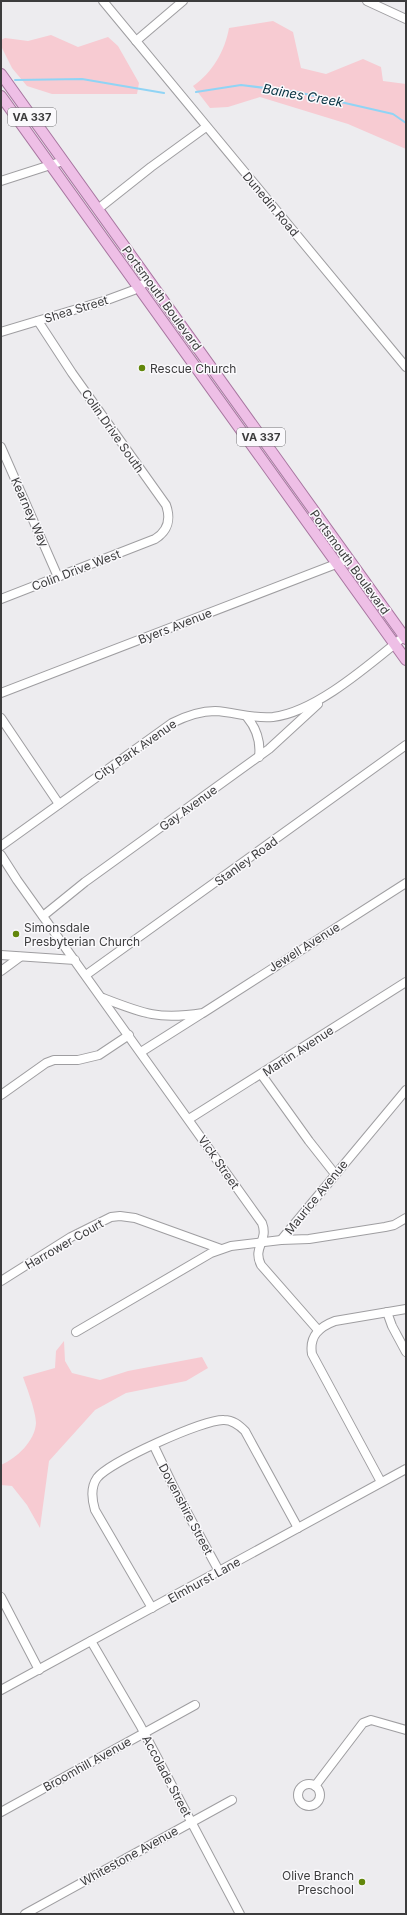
<svg xmlns="http://www.w3.org/2000/svg" width="407" height="1915" viewBox="0 0 407 1915" font-family="Inter,sans-serif">
  <rect width="100%" height="100%" fill="#edecef"/>
  <!-- green -->
  <g fill="#f7cbd2">
    <path d="M273,21l20,11 8,36 25,6 37,-15 18,8 2,14 23,3v65l-58,-25 -88,-27 -32,10 -18,1 -17,-22c19,-13 32,-35 36,-58z"/>
    <polygon points="51,35 78,47 108,37 118,46 139,83 137,94 52,94 27,86 12,68 1,46 1,40 5,38 28,41"/>
    <path d="M64,1341l1,20 7,12 28,7 28,-9 74,-14 6,11 -22,13 -60,12 -31,17 -46,51 -9,67 -13,-23 -15,-19 -11,-1v-20c16,-7 34,-24 35,-42 0,-11 -9,-35 -13,-46l32,-9 1,-17z"/>
  </g>
  <g fill="none" stroke-linecap="round" stroke-linejoin="round">
    <!-- stream -->
    <g stroke="#90d4f5" stroke-width="2">
      <polyline points="15,80 82,79 164,93"/>
      <polyline points="196,92 241,85 297,92 393,114 406,123"/>
    </g>
    <!-- minor casing -->
    <g stroke="#9f9ea1" stroke-width="10">
      <g id="minor">
        <polyline points="103,1 406,367"/>
        <polyline points="367,1 406,19"/>
        <polyline points="136,41 183,1"/>
        <polyline points="1,181 63,161"/>
        <polyline points="98,209 151,167 206,127"/>
        <polyline points="1,332 107,300 134,290 149,280"/>
        <polyline points="1,447 58,577"/>
        <path d="M1,599l154,-60c13,-8 16,-20 11,-34l-94,-132 -34,-52"/>
        <polyline points="1,693 349,559"/>
        <path d="M247,717c10,12 14,24 12,40"/>
        <polyline points="1,718 59,804"/>
        <path d="M1,846l171,-123c14,-7 28,-12 43,-12 20,1 36,8 58,6 44,-5 99,-55 133,-82"/>
        <path d="M1,855l16,25 245,343c7,18 -10,24 -1,42l57,65"/>
        <polyline points="43,916 85,882 269,749 318,704"/>
        <polyline points="1,955 75,960"/>
        <polyline points="1,971 20,957"/>
        <polyline points="86,975 406,745"/>
        <path d="M103,998c41,16 56,22 100,15l203,-130"/>
        <polyline points="141,1052 201,1014"/>
        <polyline points="261,1074 309,1141 335,1174"/>
        <polyline points="1,1095 46,1063 54,1060 78,1060 99,1055 129,1035"/>
        <polyline points="189,1119 406,982"/>
        <polyline points="281,1240 309,1239 385,1227 394,1225 406,1218"/>
        <polyline points="1,1281 71,1237 111,1217 120,1216 135,1218 221,1249"/>
        <polyline points="387,1312 392,1326 406,1352"/>
        <polyline points="76,1332 211,1253 231,1246 281,1240 406,1090"/>
        <polyline points="154,1446 176,1492 219,1571"/>
        <path d="M381,1482l-69,-128c-3,-18 7,-27 23,-33l71,-12"/>
        <polyline points="1,1597 39,1670"/>
        <path d="M152,1608l-57,-98c-3,-10 -5,-22 2,-32 12,-16 107,-59 127,-58 9,0 15,5 21,11l53,97"/>
        <polyline points="91,1641 140,1725 240,1914"/>
        <polyline points="1,1690 406,1469"/>
        <circle cx="309" cy="1795" r="11"/>
        <polyline points="315,1786 363,1723 371,1720 406,1730"/>
        <polyline points="1,1812 195,1705"/>
        <polyline points="25,1914 232,1800"/>
      </g>
    </g>
    <!-- major casing -->
    <g stroke="#a876a0" stroke-width="12">
      <g id="major">
        <polyline points="1,74 406,639"/>
        <polyline points="1,96 406,660"/>
      </g>
    </g>
    <!-- minor -->
    <use href="#minor" stroke="#fff" stroke-width="8"/>
    <!-- major -->
    <use href="#major" stroke="#eebfe6" stroke-width="10"/>
  </g>
  <!-- markers -->
  <g fill="#62870b" stroke="#faf9fc" stroke-width="1.5">
    <circle cx="142" cy="368" r="4"/>
    <circle cx="16" cy="934" r="4"/>
    <circle cx="362" cy="1882" r="4"/>
  </g>
  <g text-anchor="middle" dominant-baseline="central" stroke-width="3" stroke-linejoin="round" paint-order="stroke">
    <!-- shield labels -->
    <g fill="#faf9fc" stroke="#757576" stroke-width="1">
      <rect x="8" y="108" width="48" height="18" rx="3"/>
      <rect x="237" y="428" width="48" height="18" rx="3"/>
    </g>
    <g font-size="11" font-weight="bold" fill="#3c3c3d">
      <text x="32" y="117">VA 337</text>
      <text x="261" y="437">VA 337</text>
    </g>
    <!-- street labels -->
    <g font-size="12" fill="#3c3c3d" stroke="#faf9fc">
      <text transform="translate(271 204) rotate(50)">Dunedin Road</text>
      <text transform="translate(162 298) rotate(54)">Portsmouth Boulevard</text>
      <text transform="translate(76 309) rotate(-17)">Shea Street</text>
      <text transform="translate(113 431) rotate(55)">Colin Drive South</text>
      <text transform="translate(30 512) rotate(66)">Kearney Way</text>
      <text transform="translate(350 562) rotate(54)">Portsmouth Boulevard</text>
      <text transform="translate(76 570) rotate(-21)">Colin Drive West</text>
      <text transform="translate(175 626) rotate(-21)">Byers Avenue</text>
      <text transform="translate(135 750) rotate(-35)">City Park Avenue</text>
      <text transform="translate(188 808) rotate(-36)">Gay Avenue</text>
      <text transform="translate(246 861) rotate(-36)">Stanley Road</text>
      <text transform="translate(304 947) rotate(-32)">Jewell Avenue</text>
      <text transform="translate(298 1051) rotate(-33)">Martin Avenue</text>
      <text transform="translate(219 1162) rotate(55)">Vick Street</text>
      <text transform="translate(316 1197) rotate(-51)">Maurice Avenue</text>
      <text transform="translate(64 1244) rotate(-30)">Harrower Court</text>
      <text transform="translate(186 1509) rotate(62)">Dovenshire Street</text>
      <text transform="translate(204 1580) rotate(-29)">Elmhurst Lane</text>
      <text transform="translate(87 1764) rotate(-29)">Broomhill Avenue</text>
      <text transform="translate(167 1776) rotate(62)">Accolade Street</text>
      <text transform="translate(129 1856) rotate(-29)">Whitestone Avenue</text>
    </g>
    <!-- poi labels -->
    <g font-size="12" fill="#3c3c3d" stroke="#faf9fc" text-anchor="start">
      <text x="150" y="368">Rescue Church</text>
      <text x="24" y="927">Simonsdale<tspan x="24" dy="14">Presbyterian Church</tspan></text>
      <text x="354" y="1875" text-anchor="end">Olive Branch<tspan x="354" dy="14">Preschool</tspan></text>
    </g>
    <!-- water labels -->
    <g font-size="13" font-style="italic" fill="#073242" stroke="#faf9fc">
      <text transform="translate(303 95) rotate(10)">Baines Creek</text>
    </g>
  </g>
  <!-- border -->
  <rect width="407" height="1915" fill="none" stroke="#3c3c3d" stroke-width="4"/>
</svg>
